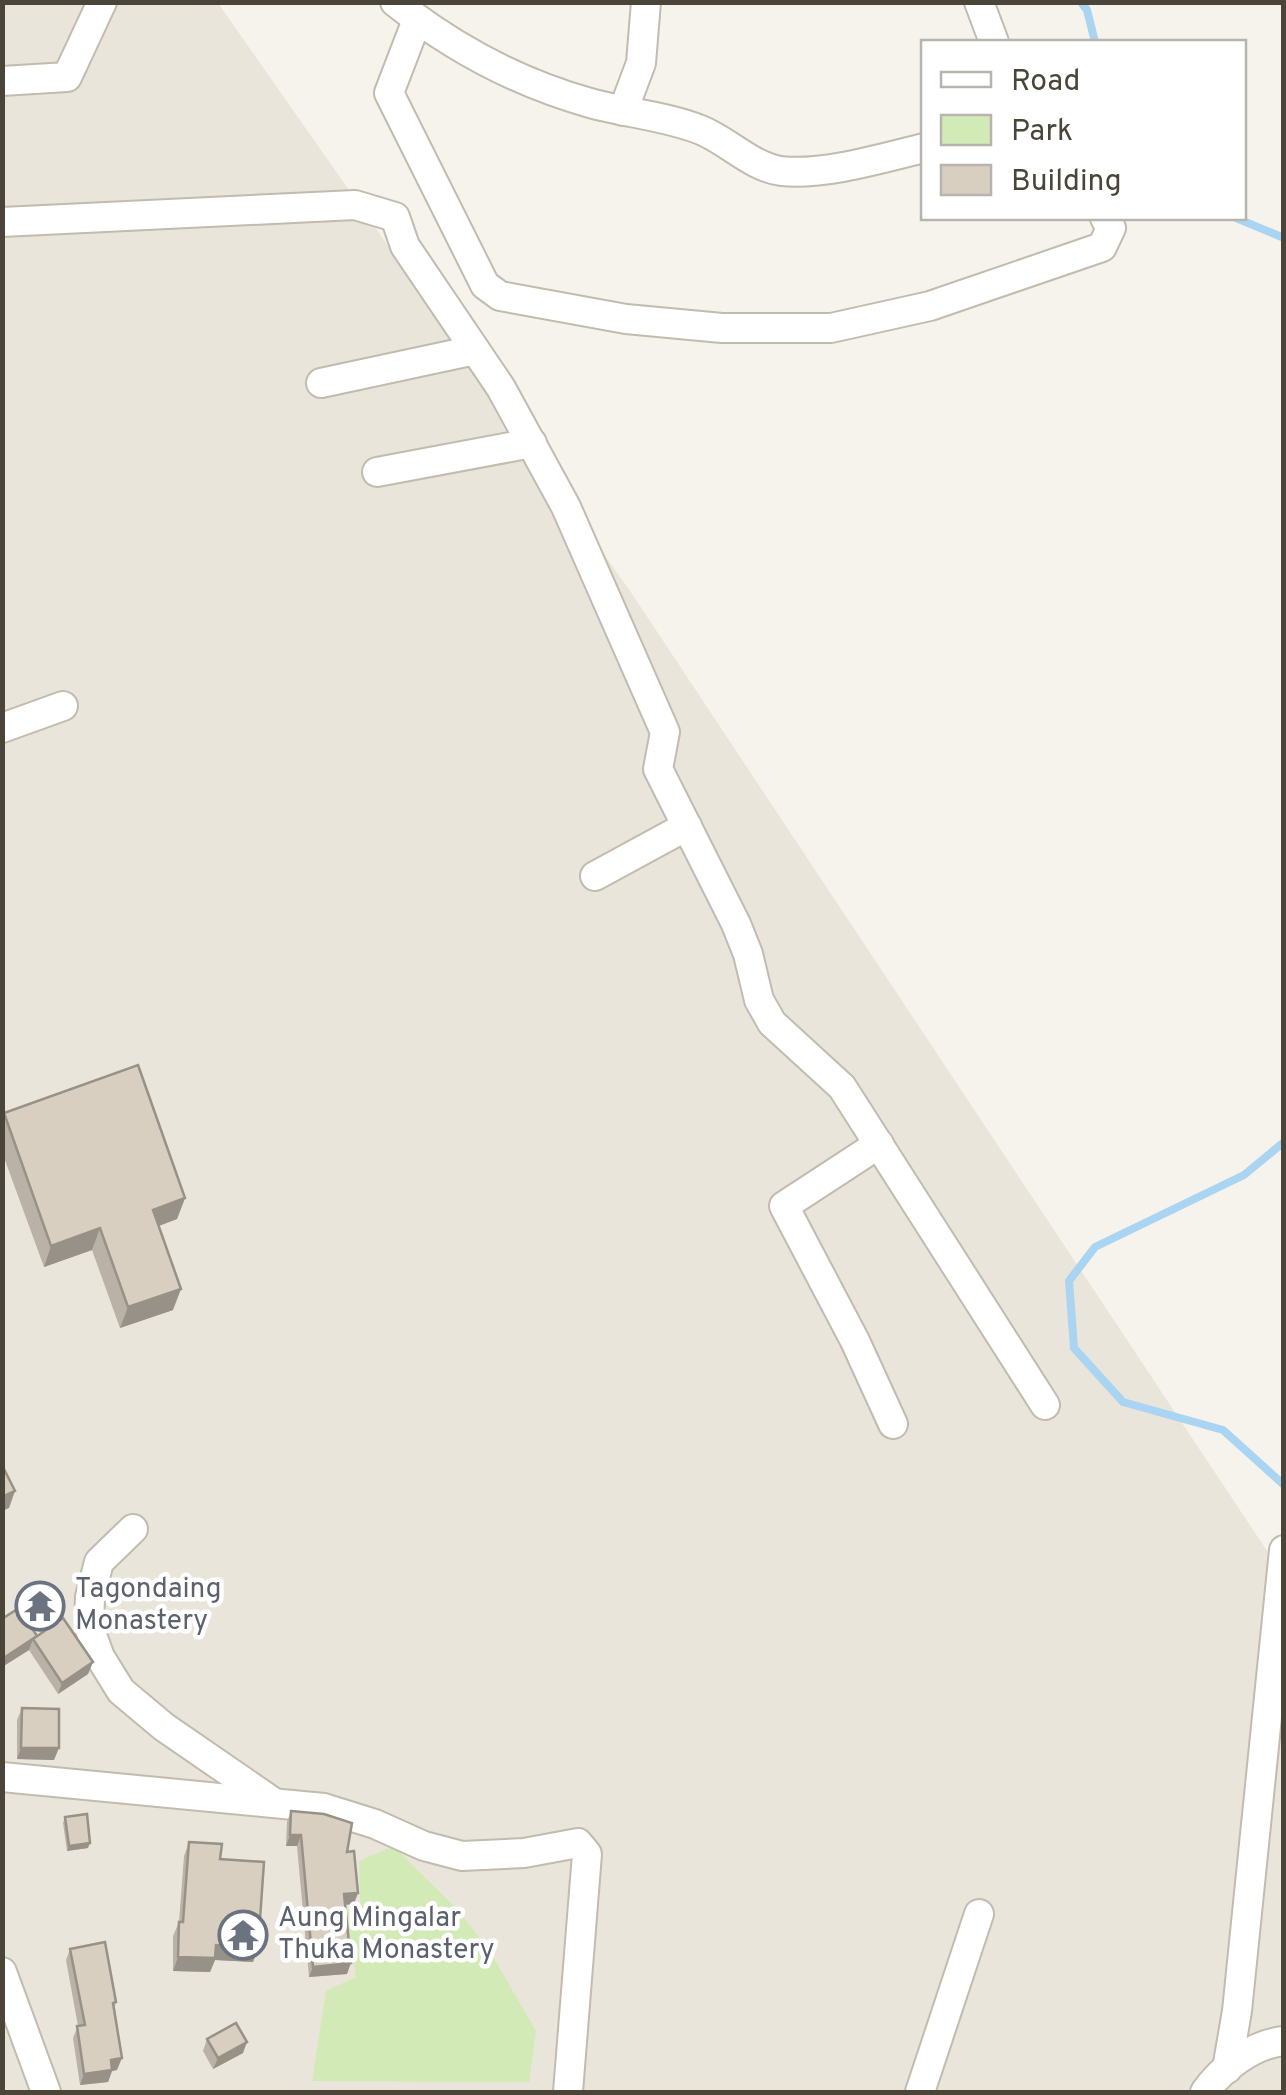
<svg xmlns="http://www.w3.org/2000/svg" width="1286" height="2095" viewBox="0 0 1286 2095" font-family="Overpass,sans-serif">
  <rect width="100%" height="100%" fill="#f6f3ec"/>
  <!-- residential -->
  <polygon fill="#eae5da" points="3,3 218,3 632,594 1283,1575 1283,2092 3,2092"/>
  <!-- green -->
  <polygon fill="#d2eab5" points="393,1846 458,1910 492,1955 536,2031 529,2082 312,2081 326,1991 356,1977 345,1910 360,1907 359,1861"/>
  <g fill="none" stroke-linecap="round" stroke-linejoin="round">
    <!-- stream -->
    <g stroke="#a9d4f2" stroke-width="8">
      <polyline points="1081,2 1087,10 1095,42"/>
      <polyline points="1236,218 1284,238"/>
      <polyline points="1284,1142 1244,1175 1095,1247 1069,1281 1074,1348 1123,1402 1223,1430 1284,1485"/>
    </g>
    <!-- street casing -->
    <g stroke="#c2bbae" stroke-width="32">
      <g id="street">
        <path d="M395,2c58,46 124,81 195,101 36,10 76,13 111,27 27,11 51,37 80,41 42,5 102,-13 143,-23"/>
        <polyline points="979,2 994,42"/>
        <polyline points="417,20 389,93 485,285 500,296 626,319 722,328 831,328 930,306 1102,247 1111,228 1105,218"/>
        <polyline points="2,81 67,77 102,2"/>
        <polyline points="623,111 641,63 646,2"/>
        <polyline points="2,222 355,205 395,217 405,246 501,388 566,507 665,732 658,769 736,924 748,954 759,1000 772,1023 842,1087 1045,1405"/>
        <polyline points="321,383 475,350"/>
        <polyline points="377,472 532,443"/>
        <polyline points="2,728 63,706"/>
        <polyline points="595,876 687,826"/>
        <polyline points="879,1144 784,1206 855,1341 893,1424"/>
        <polyline points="133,1529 99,1562 90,1597 89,1627 100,1657 121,1691 164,1727 270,1800"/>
        <polyline points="2,1777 324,1808 375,1824 424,1846 462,1856 524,1853 578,1843 587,1854 568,2092"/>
        <polyline points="2,1972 46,2092"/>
        <polyline points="1227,2069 1237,2011 1284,1550"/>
        <polyline points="920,2092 979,1914"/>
        <path d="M1205,2092c17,-24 48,-48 79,-51"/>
      </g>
    </g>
    <!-- street -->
    <use href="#street" stroke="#fff" stroke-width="28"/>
  </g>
  <!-- wall -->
  <g fill="#bab2a6">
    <polygon points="4,1113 185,1198 177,1219 159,1226 173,1310 120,1328 92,1250 44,1267 2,1152 2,1117"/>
    <polygon points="2,1619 93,1662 88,1674 58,1694 29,1650 2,1667"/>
    <polygon points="22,1708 54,1760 17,1759 17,1720"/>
    <polygon points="291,1811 347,1852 354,1904 345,1905 347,1974 309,1977 297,1846 286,1846 287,1822"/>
    <polygon points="65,1817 88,1848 67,1851 63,1823"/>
    <polygon points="189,1842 220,1859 258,1948 253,1962 215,1960 210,1972 173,1971 173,1936 179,1922 184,1856"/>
    <polygon points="70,1949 116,2002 114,2009 117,2070 112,2071 108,2082 80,2085 73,2038 78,2026 66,1960"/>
    <polygon points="207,2039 243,2053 213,2069 203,2051"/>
  </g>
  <!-- shaded-wall -->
  <g fill="#979187">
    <polygon points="185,1198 177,1219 145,1231 153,1210"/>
    <polygon points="100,1228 92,1250 44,1267 51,1246"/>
    <polygon points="181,1289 173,1310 120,1328 128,1307"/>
    <polygon points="15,1491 9,1508 2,1511 2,1497"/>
    <polygon points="33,1639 29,1650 2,1667 2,1659"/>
    <polygon points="93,1662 88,1674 58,1694 62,1683"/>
    <polygon points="21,1748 59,1748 54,1760 17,1759"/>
    <polygon points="290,1835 301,1835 297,1846 286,1846"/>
    <polygon points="90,1843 88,1848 67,1851 69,1846"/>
    <polygon points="358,1893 354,1904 340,1905 344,1894"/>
    <polygon points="216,1945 258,1948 253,1962 215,1960 210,1972 173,1971 178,1957"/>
    <polygon points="351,1963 347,1974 309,1977 313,1967"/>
    <polygon points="247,2042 243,2053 213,2069 218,2058"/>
    <polygon points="122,2058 117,2070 112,2071 108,2082 80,2085 84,2074 111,2060"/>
  </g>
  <!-- building -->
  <g fill="#d8cfc1" stroke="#979187" stroke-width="2.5">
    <polygon points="138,1065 185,1198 153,1210 181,1289 128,1307 100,1228 51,1246 4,1113"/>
    <polygon points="2,1465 15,1491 2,1497"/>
    <polygon points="19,1608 37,1636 2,1659 2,1619"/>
    <polygon points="63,1618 93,1662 62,1683 33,1639"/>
    <polygon points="22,1708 59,1709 59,1748 21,1748"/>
    <polygon points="291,1811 324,1814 352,1823 347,1852 354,1851 358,1893 344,1894 351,1963 313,1967 301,1835 290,1835"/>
    <polygon points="87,1814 90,1843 69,1846 65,1817"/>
    <polygon points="189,1842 222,1844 220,1859 264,1862 258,1948 216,1945 215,1958 178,1957 179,1922 183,1922"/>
    <polygon points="105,1942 116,2002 113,2003 122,2058 111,2060 112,2070 84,2074 77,2026 85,2025 70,1949"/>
    <polygon points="236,2023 247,2042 218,2058 207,2039"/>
  </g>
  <!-- icons -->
  <defs>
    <g id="temple-ring" transform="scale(2.5)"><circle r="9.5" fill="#fff" stroke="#6b7280" stroke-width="1.5"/><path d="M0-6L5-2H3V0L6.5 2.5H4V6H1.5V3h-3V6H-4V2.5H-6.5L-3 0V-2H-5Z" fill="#6b7280"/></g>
  </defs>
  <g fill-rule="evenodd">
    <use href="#temple-ring" x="40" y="1606"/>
    <use href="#temple-ring" x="243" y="1935"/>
  </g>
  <g text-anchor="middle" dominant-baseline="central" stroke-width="9" stroke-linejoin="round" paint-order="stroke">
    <!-- worship labels -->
    <g font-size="28" fill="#5b616d" stroke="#fff" text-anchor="start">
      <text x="75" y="1590">Tagondaing<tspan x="75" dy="32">Monastery</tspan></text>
      <text x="278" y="1919">Aung Mingalar<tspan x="278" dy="32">Thuka Monastery</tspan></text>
    </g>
  </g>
  <!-- border -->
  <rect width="1286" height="2095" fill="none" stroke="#4b4439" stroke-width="10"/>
  <!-- legend -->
  <rect x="921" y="40" width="325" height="180" fill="#ffffff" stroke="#b7b4b0" stroke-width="2.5"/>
  <rect x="941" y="72" width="50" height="15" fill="#ffffff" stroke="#b7b4b0" stroke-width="2.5"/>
  <text x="1011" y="90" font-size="30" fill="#4b4439">Road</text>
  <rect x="941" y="115" width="50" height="30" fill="#d2eab5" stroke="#b7b4b0" stroke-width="2.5"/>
  <text x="1011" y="140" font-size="30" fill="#4b4439">Park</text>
  <rect x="941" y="165" width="50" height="30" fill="#d8cfc1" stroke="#b7b4b0" stroke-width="2.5"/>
  <text x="1011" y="190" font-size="30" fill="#4b4439">Building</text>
</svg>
